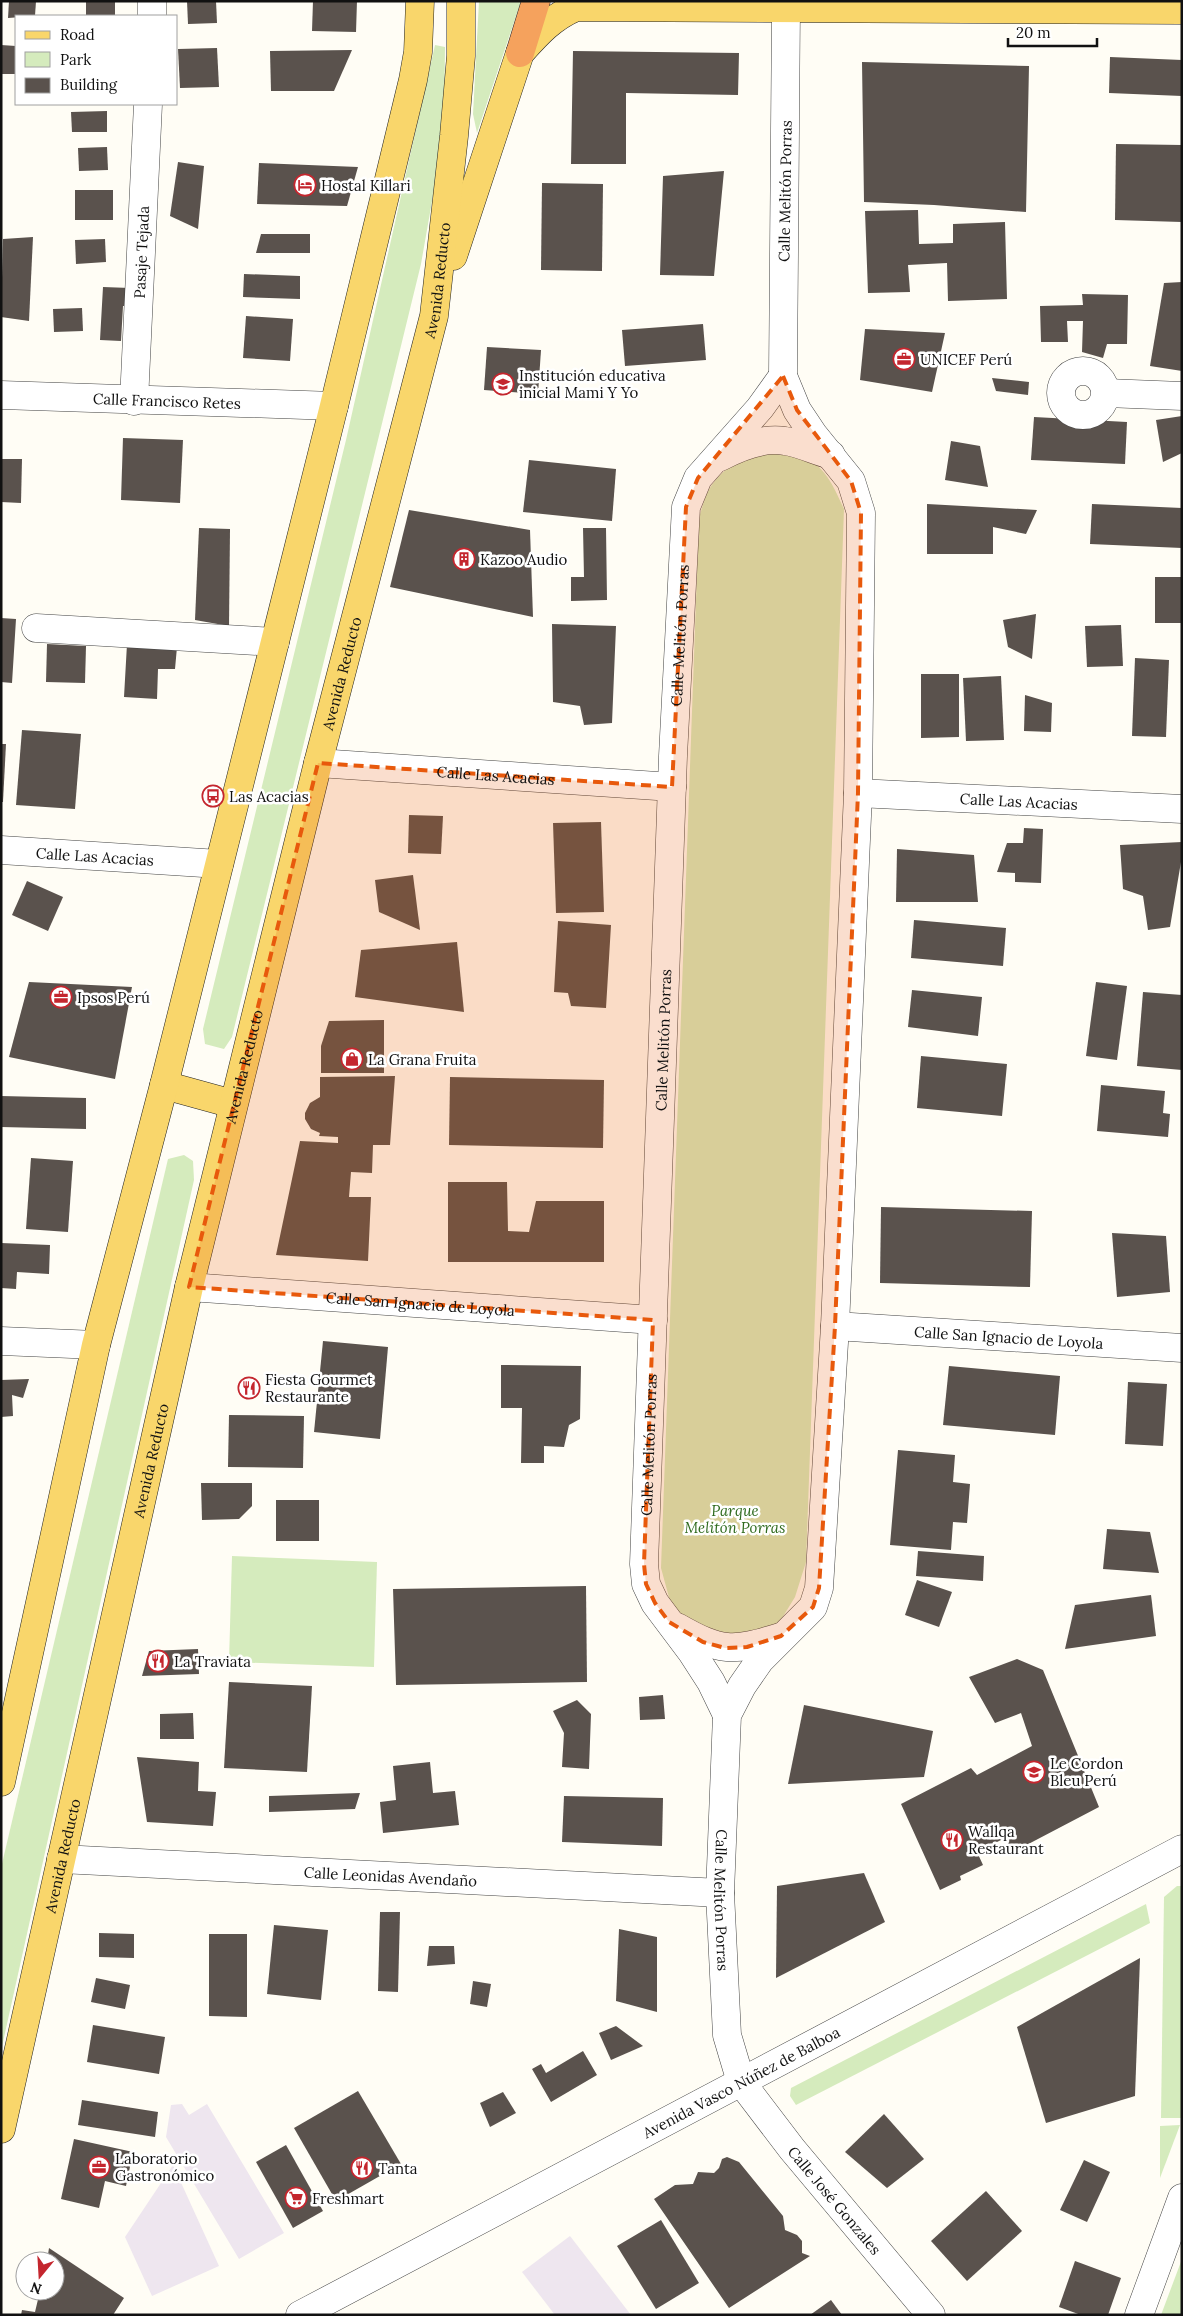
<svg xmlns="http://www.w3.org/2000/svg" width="1183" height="2316" viewBox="0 0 1183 2316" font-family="Lora,serif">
  <rect width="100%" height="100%" fill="#fffdf5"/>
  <!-- industrial -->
  <g fill="#eee6ef">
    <polygon points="182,2104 189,2115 207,2104 284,2233 239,2259 166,2137 171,2105"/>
    <polygon points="173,2165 219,2266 152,2296 125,2237"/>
    <polygon points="570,2236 631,2315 555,2315 522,2272"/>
  </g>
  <!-- green -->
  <g fill="#d5ebbd">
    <polygon points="479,1 521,1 477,133 473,114"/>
    <polygon points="435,45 445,47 444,133 421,264 232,1037 224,1049 205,1044 203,1029 346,440"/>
    <path d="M768,450c48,5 57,16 76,59l-38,1053 -11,35 -16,26 -47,20 -46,-19 -16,-23 -9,-33 38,-1050c3,-10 6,-22 11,-30 13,-21 35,-32 58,-38z"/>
    <polygon points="184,1155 193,1161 194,1180 1,2051 1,1868 168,1159"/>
    <polygon points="232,1556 377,1562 374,1667 229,1662"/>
    <polygon points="1177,1886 1182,1886 1182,2118 1161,2118 1164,1897"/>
    <polygon points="1146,1904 1150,1923 796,2105 790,2096 791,2088"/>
    <polygon points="1180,2125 1160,2178 1160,2126"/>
    <polygon points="1182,2259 1182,2315 1161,2315"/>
  </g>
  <!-- building -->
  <g fill="#5a524d">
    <polygon points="9,1 36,1 35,16 8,18"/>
    <rect x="86" y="1" width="29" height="15"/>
    <polygon points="187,1 216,1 217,23 188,24"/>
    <polygon points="313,1 357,1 356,32 312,31"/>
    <polygon points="1,45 16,46 16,74 1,74"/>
    <polygon points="217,48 219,87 180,88 178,49"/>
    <polygon points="352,50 334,91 271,91 270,51"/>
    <polygon points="573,51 739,53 738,95 626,93 626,164 571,164"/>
    <polygon points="1110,57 1182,60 1182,96 1109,93"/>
    <polygon points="862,62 1029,66 1026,212 934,205 864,202"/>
    <polygon points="107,111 107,132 72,132 71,112"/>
    <polygon points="1116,144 1182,145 1182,222 1115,220"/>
    <polygon points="107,147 108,170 79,171 78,148"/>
    <polygon points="178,162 204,166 198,229 170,216"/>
    <polygon points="259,163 358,167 347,206 257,204"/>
    <polygon points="724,171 714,276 660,275 663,176"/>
    <polygon points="542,183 603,184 602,271 541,270"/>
    <rect x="75" y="190" width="38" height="30"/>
    <polygon points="918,210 919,244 953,243 953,224 1005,222 1007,299 948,301 947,263 908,265 910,292 868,293 865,211"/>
    <polygon points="261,234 310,234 310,253 256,253"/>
    <polygon points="33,237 29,321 1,317 3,239"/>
    <polygon points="105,239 106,262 76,264 75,240"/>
    <polygon points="244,274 300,276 300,299 243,297"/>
    <polygon points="1182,282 1182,371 1150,366 1164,283"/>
    <polygon points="103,287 130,288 129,306 123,306 121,341 100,340"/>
    <polygon points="1082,294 1128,295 1127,344 1107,344 1103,358 1082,352 1083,321 1067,321 1068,342 1041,342 1040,306 1083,305"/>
    <polygon points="82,308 83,331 54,332 53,309"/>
    <polygon points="246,316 293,319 290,361 243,358"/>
    <polygon points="703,324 706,360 625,366 622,330"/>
    <polygon points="865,329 945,333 932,392 860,380"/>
    <polygon points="487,347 541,350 538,394 484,390"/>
    <polygon points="992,378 1029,382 1028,395 996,391"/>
    <polygon points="1182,416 1182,453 1163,462 1156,420"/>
    <polygon points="1034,417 1127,422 1125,464 1031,460"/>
    <polygon points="123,438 183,440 180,503 121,500"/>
    <polygon points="951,441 980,446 988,487 945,480"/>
    <polygon points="1,459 22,459 21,503 1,502"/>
    <polygon points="529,460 616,469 612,521 523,512"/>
    <polygon points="927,504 1037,510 1026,534 993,527 993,554 927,554"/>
    <polygon points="1092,504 1182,508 1182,548 1090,544"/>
    <polygon points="409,510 530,530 533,617 390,587"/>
    <polygon points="199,528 230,529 229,626 195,620"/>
    <polygon points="583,528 606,528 607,600 571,601 571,577 584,577"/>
    <rect x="1155" y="577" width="27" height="46"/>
    <polygon points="1036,614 1032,659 1008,647 1003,620"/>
    <polygon points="1,618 16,619 12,683 1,682"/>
    <polygon points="552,624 616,626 612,723 584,725 580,706 553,702"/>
    <polygon points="1121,625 1123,666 1087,667 1085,626"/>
    <polygon points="47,644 86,646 85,683 46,682"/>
    <polygon points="127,644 177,647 175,669 158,669 157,699 124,697"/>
    <polygon points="1135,658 1169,660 1166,737 1132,736"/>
    <polygon points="921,674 959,674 959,737 921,738"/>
    <polygon points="1001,676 1004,740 966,741 963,678"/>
    <polygon points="1025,695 1052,703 1051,732 1024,731"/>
    <polygon points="22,730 81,734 75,809 16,805"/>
    <polygon points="1,744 6,744 3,802 1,802"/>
    <polygon points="409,815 443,816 441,854 408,853"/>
    <polygon points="601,822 604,912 556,913 553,823"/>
    <polygon points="1024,828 1043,829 1041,883 1015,882 1015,873 997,872 1007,843 1023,843"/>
    <polygon points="1182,842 1182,856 1170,927 1148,930 1143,896 1123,889 1120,845"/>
    <polygon points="897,849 974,855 978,902 896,902"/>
    <polygon points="413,875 420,930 379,912 375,880"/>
    <polygon points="27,881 63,897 48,931 12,915"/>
    <polygon points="914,920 1006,928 1003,966 911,958"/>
    <polygon points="558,921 611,925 606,1008 571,1006 568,993 554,992"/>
    <polygon points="457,942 464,1012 355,997 361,950"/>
    <polygon points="29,982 132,987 115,1079 9,1057"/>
    <polygon points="1096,982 1127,986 1117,1060 1086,1056"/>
    <polygon points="912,990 982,997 978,1036 908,1027"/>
    <polygon points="1143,992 1182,995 1182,1070 1137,1066"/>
    <polygon points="384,1020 384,1073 321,1073 321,1046 329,1021"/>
    <polygon points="921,1056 1007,1064 1002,1116 917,1108"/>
    <polygon points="395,1076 390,1145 373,1145 372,1173 351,1172 349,1197 371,1197 368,1261 276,1255 300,1141 338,1143 338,1137 319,1136 320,1133 311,1129 305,1119 305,1113 310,1103 320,1097 320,1077"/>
    <polygon points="450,1077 604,1080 603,1148 449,1145"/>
    <polygon points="1101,1085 1165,1091 1163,1113 1170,1114 1168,1137 1097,1131"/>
    <polygon points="1,1096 86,1098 86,1129 1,1127"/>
    <polygon points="31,1158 73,1161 68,1232 26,1229"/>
    <polygon points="448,1182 507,1182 508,1231 529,1232 536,1201 604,1201 604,1262 448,1262"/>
    <polygon points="881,1207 1032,1211 1030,1287 880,1283"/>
    <polygon points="1112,1233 1166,1236 1170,1292 1117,1297"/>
    <polygon points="1,1243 50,1245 49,1274 17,1272 16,1289 1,1288"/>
    <polygon points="323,1341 388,1347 380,1439 314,1432"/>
    <polygon points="501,1365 581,1366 580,1419 569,1425 564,1447 544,1446 544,1463 521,1463 522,1408 501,1408"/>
    <polygon points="949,1366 1060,1376 1055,1435 943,1425"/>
    <polygon points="29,1379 23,1398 12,1395 13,1416 1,1417 1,1380"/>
    <polygon points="1128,1382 1167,1384 1163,1446 1125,1444"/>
    <polygon points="229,1415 304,1416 303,1468 228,1467"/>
    <polygon points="898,1450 955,1455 953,1482 970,1484 967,1523 953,1522 951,1550 890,1545"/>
    <polygon points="201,1483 252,1483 252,1506 239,1519 202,1520"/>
    <rect x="276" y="1500" width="43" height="41"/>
    <polygon points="1107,1529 1150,1532 1159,1573 1103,1569"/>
    <polygon points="918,1551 984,1556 983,1581 916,1576"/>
    <polygon points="917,1580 952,1592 939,1627 905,1615"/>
    <polygon points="586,1586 587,1682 396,1685 393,1589"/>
    <polygon points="1151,1595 1156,1636 1065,1649 1075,1605"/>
    <polygon points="198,1649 199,1674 142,1676 149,1651"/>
    <polygon points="1017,1659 1043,1670 1099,1807 1013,1852 1005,1838 977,1852 983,1865 960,1876 961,1880 940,1890 901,1804 971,1768 977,1775 1032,1746 1021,1713 995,1723 969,1677"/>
    <polygon points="229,1682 312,1686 307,1772 224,1768"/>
    <polygon points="663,1695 665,1719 640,1720 639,1697"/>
    <polygon points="577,1700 591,1714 589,1769 562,1767 564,1733 553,1711"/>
    <polygon points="804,1705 933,1731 924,1777 788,1784"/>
    <polygon points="193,1713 194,1739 160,1739 160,1714"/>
    <polygon points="137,1757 199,1762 198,1791 216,1792 213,1826 147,1822"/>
    <polygon points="430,1762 433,1793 455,1791 459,1825 383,1833 380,1802 396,1800 393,1766"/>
    <polygon points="360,1793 355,1809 269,1812 269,1796"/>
    <polygon points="564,1796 663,1798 662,1846 562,1842"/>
    <polygon points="864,1873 885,1922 776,1978 777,1886"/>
    <polygon points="380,1912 400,1912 398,1992 378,1991"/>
    <polygon points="274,1925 328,1930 321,2000 267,1994"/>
    <polygon points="619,1929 657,1937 657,2012 616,2001"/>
    <polygon points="99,1933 134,1934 134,1958 99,1957"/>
    <polygon points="209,1934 247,1934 247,2017 209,2016"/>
    <polygon points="429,1946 454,1946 455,1964 427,1966"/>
    <polygon points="1140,1958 1135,2096 1046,2123 1017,2027"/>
    <polygon points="96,1978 130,1985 125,2009 91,2002"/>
    <polygon points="473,1981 491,1984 487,2007 470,2004"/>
    <polygon points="93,2025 165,2037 159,2074 87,2062"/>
    <polygon points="616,2026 643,2046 611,2060 599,2033"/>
    <polygon points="583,2051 597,2075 551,2102 532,2069 541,2064 546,2073"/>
    <polygon points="358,2091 401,2164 336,2201 294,2128"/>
    <polygon points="503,2092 516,2113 490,2127 480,2103"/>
    <polygon points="82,2100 158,2112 155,2137 78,2125"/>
    <polygon points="884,2114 924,2159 887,2188 845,2152"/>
    <polygon points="74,2139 133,2152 126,2186 105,2181 99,2208 61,2199"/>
    <polygon points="286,2145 323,2211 293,2228 256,2162"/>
    <polygon points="727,2157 739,2162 783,2216 785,2230 797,2235 802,2241 802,2253 810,2256 729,2308 654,2199 675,2185 693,2184 698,2172 714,2173 719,2168 722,2159"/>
    <polygon points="1084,2160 1110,2172 1087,2222 1060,2210"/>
    <polygon points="986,2191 1022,2231 967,2281 931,2241"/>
    <polygon points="661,2220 699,2283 656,2309 617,2246"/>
    <polygon points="49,2248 124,2298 113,2315 21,2315 22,2310 35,2312 40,2291 55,2291 55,2261 47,2261"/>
    <polygon points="1075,2261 1121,2278 1108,2315 1081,2315 1059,2307"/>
    <polygon points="831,2300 842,2315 810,2315"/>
  </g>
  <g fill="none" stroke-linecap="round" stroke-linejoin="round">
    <!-- minor casing -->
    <g stroke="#444" stroke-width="29">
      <g id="minor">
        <path id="s1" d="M786,7l-3,369 14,34 16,24 38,47 10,32 -3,280 -23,533 -16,262 -6,19 -53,53 -18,26 -15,29 -7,178 7,142 14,47 51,67 139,166"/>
        <polyline points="152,16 152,1"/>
        <circle cx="1083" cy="393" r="22"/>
        <polyline points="1106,393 1182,396"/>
        <path id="s2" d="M1,395l333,11"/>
        <path id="s3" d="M134,401l14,-297"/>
        <path d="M720,457c19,-10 43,-20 65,-16 15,2 31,10 46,14"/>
        <polyline points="36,628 275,642"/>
        <path id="s4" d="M318,763l354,24"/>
        <path id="s5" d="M858,793l324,16"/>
        <path id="s6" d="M1,850l218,14"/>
        <path id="s7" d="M189,1287l464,33"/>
        <path id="s8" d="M835,1326l347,22"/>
        <polyline points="1,1341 96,1345"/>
        <path d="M677,1627c44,25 55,25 103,10"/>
        <path id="s9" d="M727,1715l-16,-33 -20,-31 -36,-48 -9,-19 -2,-20 29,-808 13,-249 12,-29 62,-70 23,-32"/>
        <path id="s10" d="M61,1859l659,34"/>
        <path id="s11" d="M300,2315l882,-466"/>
        <polyline points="1139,2315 1182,2198"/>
      </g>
    </g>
    <!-- major casing -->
    <g stroke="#222" stroke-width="29">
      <g id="major">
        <path d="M453,256l67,-203c17,-19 32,-36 56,-46l606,3"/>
        <polyline points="164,1085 233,1104"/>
        <polyline points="1,1782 96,1345 164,1085 334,406 413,80 418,52 420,1"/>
        <path id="s12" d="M1,2129l188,-842 129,-524 116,-447 20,-180 7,-80v-55"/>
      </g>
    </g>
    <!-- highway casing -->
    <g stroke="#222" stroke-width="29">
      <polyline id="highway" points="520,53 536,1"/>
    </g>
    <!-- minor -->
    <use href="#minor" stroke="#fff" stroke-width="28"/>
    <!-- major -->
    <use href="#major" stroke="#f9d66b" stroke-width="28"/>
    <!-- highway -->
    <use href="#highway" stroke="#f5a25d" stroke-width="28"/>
  </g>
  <!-- marked area -->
  <path fill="#e8590c" fill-opacity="0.2" stroke="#e8590c" stroke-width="4" stroke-dasharray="10 6" stroke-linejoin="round" d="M783,376l14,34 54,71 10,32 -3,280 -23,533 -16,262 -6,19 -32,29 -34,11 -22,1 -22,-6 -34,-20 -14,-19 -9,-19 -2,-20 9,-244 -464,-33 129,-524 354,24 14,-280 12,-29z"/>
  <!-- icons -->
  <defs>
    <g id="hotel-ring" transform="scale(1.125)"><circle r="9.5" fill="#fff" stroke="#c4262e" stroke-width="1.5"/><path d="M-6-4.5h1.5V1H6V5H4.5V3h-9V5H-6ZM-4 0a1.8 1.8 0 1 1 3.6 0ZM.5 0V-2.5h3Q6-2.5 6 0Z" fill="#c4262e"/></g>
    <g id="office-ring" transform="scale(1.125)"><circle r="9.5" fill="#fff" stroke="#c4262e" stroke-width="1.5"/><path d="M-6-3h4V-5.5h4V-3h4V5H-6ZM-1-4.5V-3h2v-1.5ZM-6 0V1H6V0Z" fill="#c4262e"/></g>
    <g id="school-ring" transform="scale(1.125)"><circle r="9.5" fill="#fff" stroke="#c4262e" stroke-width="1.5"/><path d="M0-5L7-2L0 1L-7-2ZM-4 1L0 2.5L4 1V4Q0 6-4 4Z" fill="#c4262e"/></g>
    <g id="building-ring" transform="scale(1.125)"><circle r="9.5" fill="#fff" stroke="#c4262e" stroke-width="1.5"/><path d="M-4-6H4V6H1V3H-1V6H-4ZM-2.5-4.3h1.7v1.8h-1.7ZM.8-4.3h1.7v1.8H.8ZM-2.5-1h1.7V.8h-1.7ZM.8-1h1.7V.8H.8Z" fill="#c4262e"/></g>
    <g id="bus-ring" transform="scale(1.125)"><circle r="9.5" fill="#fff" stroke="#c4262e" stroke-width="1.5"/><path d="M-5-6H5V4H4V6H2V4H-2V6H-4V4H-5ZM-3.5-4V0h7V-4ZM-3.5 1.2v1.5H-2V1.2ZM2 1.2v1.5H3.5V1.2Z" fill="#c4262e"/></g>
    <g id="shop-ring" transform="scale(1.125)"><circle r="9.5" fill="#fff" stroke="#c4262e" stroke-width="1.5"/><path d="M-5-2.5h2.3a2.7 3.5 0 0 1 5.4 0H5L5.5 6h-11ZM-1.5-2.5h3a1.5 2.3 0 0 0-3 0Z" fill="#c4262e"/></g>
    <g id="restaurant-ring" transform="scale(1.125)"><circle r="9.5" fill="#fff" stroke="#c4262e" stroke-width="1.5"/><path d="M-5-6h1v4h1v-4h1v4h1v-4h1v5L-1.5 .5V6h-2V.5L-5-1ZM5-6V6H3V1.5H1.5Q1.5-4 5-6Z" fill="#c4262e"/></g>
    <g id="university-ring" transform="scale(1.125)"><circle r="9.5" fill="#fff" stroke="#c4262e" stroke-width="1.5"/><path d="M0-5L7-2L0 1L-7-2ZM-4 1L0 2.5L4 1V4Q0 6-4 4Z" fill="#c4262e"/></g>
    <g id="supermarket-ring" transform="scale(1.125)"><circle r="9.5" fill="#fff" stroke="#c4262e" stroke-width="1.5"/><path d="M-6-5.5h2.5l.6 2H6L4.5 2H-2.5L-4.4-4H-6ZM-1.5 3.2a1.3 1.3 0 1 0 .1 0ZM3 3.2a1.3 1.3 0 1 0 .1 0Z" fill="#c4262e"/></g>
  </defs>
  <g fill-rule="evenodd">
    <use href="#hotel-ring" x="305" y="185"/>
    <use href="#office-ring" x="904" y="359"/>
    <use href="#school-ring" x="503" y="384"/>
    <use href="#building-ring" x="464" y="559"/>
    <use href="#bus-ring" x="213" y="796"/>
    <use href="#office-ring" x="61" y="997"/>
    <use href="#shop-ring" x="352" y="1059"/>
    <use href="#restaurant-ring" x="249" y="1388"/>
    <use href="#restaurant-ring" x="158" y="1661"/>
    <use href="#university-ring" x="1034" y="1772"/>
    <use href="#restaurant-ring" x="952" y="1840"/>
    <use href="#office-ring" x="99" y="2167"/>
    <use href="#restaurant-ring" x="362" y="2168"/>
    <use href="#supermarket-ring" x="296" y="2198"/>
  </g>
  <g text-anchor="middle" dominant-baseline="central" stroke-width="5" stroke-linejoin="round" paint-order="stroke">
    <!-- poi labels -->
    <g font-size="15" fill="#111" stroke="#fff" text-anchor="start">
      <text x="321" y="185">Hostal Killari</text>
      <text x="920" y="359">UNICEF Perú</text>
      <text x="519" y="375">Institución educativa<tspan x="519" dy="17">inicial Mami Y Yo</tspan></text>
      <text x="480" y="559">Kazoo Audio</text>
      <text x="229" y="796">Las Acacias</text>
      <text x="77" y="997">Ipsos Perú</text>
      <text x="368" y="1059">La Grana Fruita</text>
      <text x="265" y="1379">Fiesta Gourmet<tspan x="265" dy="17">Restaurante</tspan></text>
      <text x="174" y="1661">La Traviata</text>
      <text x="1050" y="1763">Le Cordon<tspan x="1050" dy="17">Bleu Perú</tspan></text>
      <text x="968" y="1831">Wallqa<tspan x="968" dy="17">Restaurant</tspan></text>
      <text x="115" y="2158">Laboratorio<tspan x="115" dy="17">Gastronómico</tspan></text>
      <text x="378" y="2168">Tanta</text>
      <text x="312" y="2198">Freshmart</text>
    </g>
    <!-- street labels -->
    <g font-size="15" fill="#111" stroke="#fff">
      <text transform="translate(785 191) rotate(-89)">Calle Melitón Porras</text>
      <text stroke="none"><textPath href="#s3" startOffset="149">Pasaje Tejada</textPath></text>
      <text stroke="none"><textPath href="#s12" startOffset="1900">Avenida Reducto</textPath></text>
      <text stroke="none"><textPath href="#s2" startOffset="166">Calle Francisco Retes</textPath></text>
      <text stroke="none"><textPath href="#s9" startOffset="1104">Calle Melitón Porras</textPath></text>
      <text stroke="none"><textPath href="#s12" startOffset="1495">Avenida Reducto</textPath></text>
      <text stroke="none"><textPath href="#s4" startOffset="178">Calle Las Acacias</textPath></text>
      <text stroke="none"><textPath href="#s5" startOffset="161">Calle Las Acacias</textPath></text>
      <text stroke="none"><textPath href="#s6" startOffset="94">Calle Las Acacias</textPath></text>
      <text stroke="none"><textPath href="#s9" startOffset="699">Calle Melitón Porras</textPath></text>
      <text stroke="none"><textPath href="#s12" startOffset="1090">Avenida Reducto</textPath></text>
      <text stroke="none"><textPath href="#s7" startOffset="232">Calle San Ignacio de Loyola</textPath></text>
      <text stroke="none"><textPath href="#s8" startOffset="174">Calle San Ignacio de Loyola</textPath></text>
      <text stroke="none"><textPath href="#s9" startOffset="294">Calle Melitón Porras</textPath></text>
      <text stroke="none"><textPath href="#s12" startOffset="685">Avenida Reducto</textPath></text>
      <text stroke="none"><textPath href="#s12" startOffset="280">Avenida Reducto</textPath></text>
      <text stroke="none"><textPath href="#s10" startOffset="330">Calle Leonidas Avendaño</textPath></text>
      <text stroke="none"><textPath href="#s1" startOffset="1949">Calle Melitón Porras</textPath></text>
      <text stroke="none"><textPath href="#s11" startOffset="499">Avenida Vasco Núñez de Balboa</textPath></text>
      <text stroke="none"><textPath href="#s1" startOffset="2284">Calle José Gonzales</textPath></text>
    </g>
    <!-- park labels -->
    <g font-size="15" font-style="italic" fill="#2f6b1f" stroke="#fff">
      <text x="735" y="1510">Parque<tspan x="735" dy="17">Melitón Porras</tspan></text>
    </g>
  </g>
  <!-- border -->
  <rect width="1183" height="2316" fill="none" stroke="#111111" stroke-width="5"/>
  <!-- legend -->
  <rect x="15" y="15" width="162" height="90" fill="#ffffff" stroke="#a0a0a0"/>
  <rect x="25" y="31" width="25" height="8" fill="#f9d66b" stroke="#a0a0a0"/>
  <text x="60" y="40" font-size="15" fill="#111111">Road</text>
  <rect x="25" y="52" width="25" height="15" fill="#d5ebbd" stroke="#a0a0a0"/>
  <text x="60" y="65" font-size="15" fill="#111111">Park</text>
  <rect x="25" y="78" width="25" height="15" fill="#5a524d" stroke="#a0a0a0"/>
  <text x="60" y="90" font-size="15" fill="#111111">Building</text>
  <!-- north arrow -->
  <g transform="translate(40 2276) rotate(198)"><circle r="24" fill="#ffffff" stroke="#a0a0a0"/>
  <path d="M0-4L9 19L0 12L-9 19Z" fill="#c4262e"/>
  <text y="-8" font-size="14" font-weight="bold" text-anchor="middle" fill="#111111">N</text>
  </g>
  <!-- scale -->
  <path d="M1008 38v8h89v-8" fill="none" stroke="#111111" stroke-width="2.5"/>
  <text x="1016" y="38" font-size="15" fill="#111111" stroke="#ffffff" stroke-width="4" paint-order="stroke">20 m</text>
</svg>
